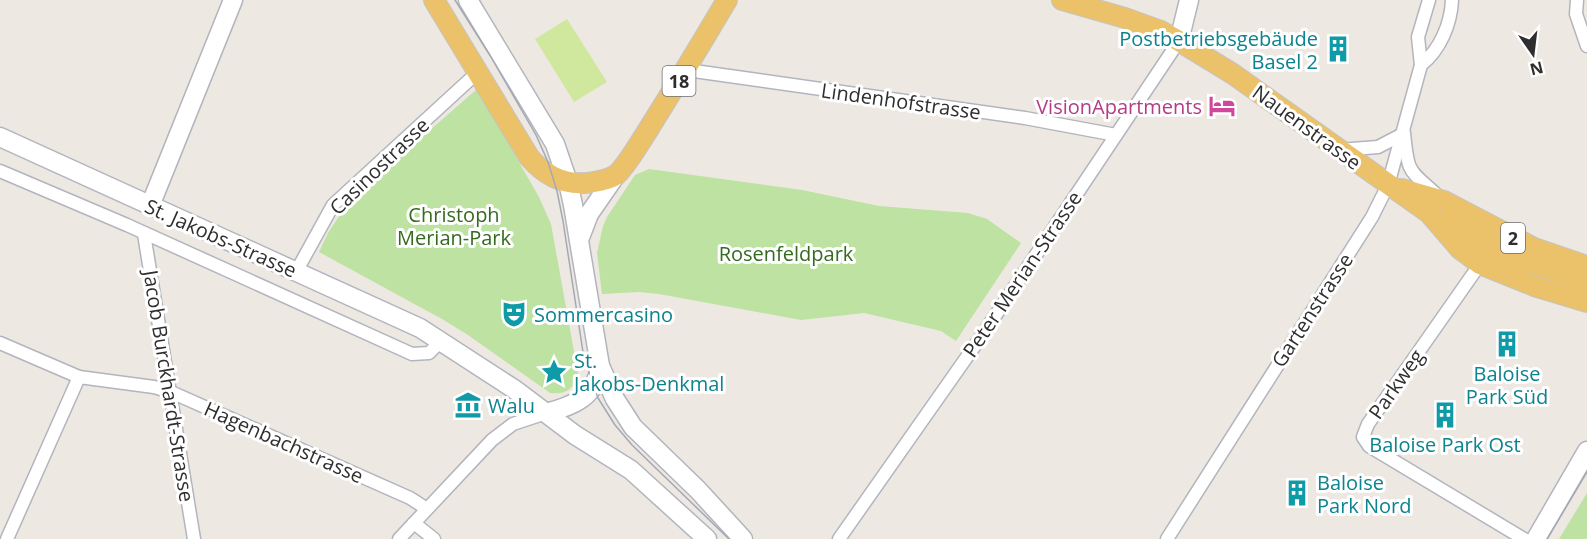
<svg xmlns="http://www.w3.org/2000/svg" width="1587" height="539" viewBox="0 0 1587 539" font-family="'Open Sans',sans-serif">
  <rect width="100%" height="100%" fill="#eee8e2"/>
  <!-- green -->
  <g fill="#bde2a1">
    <path d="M477,89l62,108 12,27 27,150c-3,15 -13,21 -28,19l-82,-58 -26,-16 -123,-67 9,-19 22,-33z"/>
    <polygon points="649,169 802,190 879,206 968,213 987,219 1021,243 956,341 941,331 864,313 801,320 659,294 639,292 602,294 597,253 603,226 607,217 635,175"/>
    <polygon points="1587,493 1587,539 1559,539"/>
  </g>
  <!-- pitch -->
  <polygon fill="#cfe89e" points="567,19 607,82 574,102 535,39"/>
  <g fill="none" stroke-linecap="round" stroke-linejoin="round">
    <!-- street casing -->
    <g stroke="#b2b5bd" stroke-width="15">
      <g id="street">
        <polyline points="1577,0 1576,14 1587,46"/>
        <path d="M1421,65c19,-15 30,-41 31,-65"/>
        <polyline points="687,70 1025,118 1116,135"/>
        <path d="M1404,133c4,42 5,36 34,63"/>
        <polyline points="1339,150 1378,147 1401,135"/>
        <polyline points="0,171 127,225 412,354 429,353 441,341"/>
        <polyline points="144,234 194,539"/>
        <polyline points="1480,264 1368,424 1363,437 1369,446 1524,539"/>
        <polyline points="296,272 333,205 478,72"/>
        <polyline points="0,343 79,377 154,387 171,392 410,498 427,509"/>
        <polyline points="414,523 434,539"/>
        <polyline points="7,539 79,377"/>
        <polyline points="399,539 492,440 513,424 546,413"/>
        <polyline points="839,539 983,334 1179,41"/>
        <polyline points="1167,539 1372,217 1388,185 1421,65 1418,37 1429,0"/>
      </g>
    </g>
    <!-- secondary casing -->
    <g stroke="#b2b5bd" stroke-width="21">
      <g id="secondary">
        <path d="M468,0l87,144 13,38 5,23 27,161c-4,31 -27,40 -54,47"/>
        <polyline points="1179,41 1189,0"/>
        <polyline points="0,137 420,328 514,389 575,435 631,470 707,539"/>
        <polyline points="150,206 233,0"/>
        <polyline points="579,240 589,214 616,175"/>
        <polyline points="600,366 615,399 633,427 698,490 743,539"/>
        <polyline points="1536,539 1587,451"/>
      </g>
    </g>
    <!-- primary casing -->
    <g stroke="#c4c4c4" stroke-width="22">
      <g id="primary">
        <path d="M434,0l95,157c17,20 38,30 65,25 6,-1 16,-3 22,-7 9,-7 25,-34 32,-45 27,-43 53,-86 79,-130"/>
        <polyline points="1062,0 1125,18 1161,31 1179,41 1233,74 1429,213 1460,249 1480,264 1537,287 1587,302"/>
        <polyline points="1402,189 1444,201 1534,248 1587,266"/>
        <polyline points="1444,222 1505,254 1587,282"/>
      </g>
    </g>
    <!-- street -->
    <use href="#street" stroke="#fff" stroke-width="12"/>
    <!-- secondary -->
    <use href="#secondary" stroke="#fff" stroke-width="18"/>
    <!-- primary -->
    <use href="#primary" stroke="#ebc26a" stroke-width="20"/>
    <!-- tram -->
    <g stroke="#a4a8b7" stroke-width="1.5">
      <polyline points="455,0 491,57 536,135 548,162 557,191 563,221 583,352 590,376 598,398 615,425 632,445 729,539"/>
      <polyline points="1547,539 1587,472"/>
    </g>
  </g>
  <!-- icons -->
  <defs>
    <g id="building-bare" transform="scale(2.07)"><path d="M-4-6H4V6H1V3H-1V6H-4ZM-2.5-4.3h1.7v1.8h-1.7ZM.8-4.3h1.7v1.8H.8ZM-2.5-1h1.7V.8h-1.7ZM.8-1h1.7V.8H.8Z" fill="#0f9aa8" stroke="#fff" stroke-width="2.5" paint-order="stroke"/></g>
    <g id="hotel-bare" transform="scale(2.07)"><path d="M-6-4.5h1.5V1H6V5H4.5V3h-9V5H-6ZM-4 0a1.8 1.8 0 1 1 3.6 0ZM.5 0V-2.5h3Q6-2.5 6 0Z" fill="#d1479c" stroke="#fff" stroke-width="2.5" paint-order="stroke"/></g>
    <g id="theatre-bare" transform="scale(2.07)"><path d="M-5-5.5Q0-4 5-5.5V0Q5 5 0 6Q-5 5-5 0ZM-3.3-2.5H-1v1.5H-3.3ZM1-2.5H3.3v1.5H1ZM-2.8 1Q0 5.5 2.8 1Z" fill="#0f9aa8" stroke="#fff" stroke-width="2.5" paint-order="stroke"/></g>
    <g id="sight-bare" transform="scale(2.07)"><path d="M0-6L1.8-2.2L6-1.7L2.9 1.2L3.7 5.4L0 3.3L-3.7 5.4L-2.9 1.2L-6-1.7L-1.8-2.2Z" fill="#0f9aa8" stroke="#fff" stroke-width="2.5" paint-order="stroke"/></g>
    <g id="museum-bare" transform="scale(2.07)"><path d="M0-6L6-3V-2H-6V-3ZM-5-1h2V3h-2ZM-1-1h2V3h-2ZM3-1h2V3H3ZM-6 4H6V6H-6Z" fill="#0f9aa8" stroke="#fff" stroke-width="2.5" paint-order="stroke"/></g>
  </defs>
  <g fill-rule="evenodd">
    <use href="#building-bare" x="1338" y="49"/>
    <use href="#hotel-bare" x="1222" y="106"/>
    <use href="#theatre-bare" x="514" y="314"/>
    <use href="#building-bare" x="1507" y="344"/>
    <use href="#sight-bare" x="554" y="372"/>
    <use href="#museum-bare" x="468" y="405"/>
    <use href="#building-bare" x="1445" y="415"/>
    <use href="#building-bare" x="1297" y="493"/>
  </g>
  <g text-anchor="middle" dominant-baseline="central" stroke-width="6" stroke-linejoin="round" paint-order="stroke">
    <!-- shield labels -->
    <g fill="#fff" stroke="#6d6d6d" stroke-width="1.5">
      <rect x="662.5" y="66" width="33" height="30" rx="4.5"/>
      <rect x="1501" y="223" width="24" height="30" rx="4.5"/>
    </g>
    <g font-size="18" font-weight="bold" fill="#2e2e2e">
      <text x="679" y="81">18</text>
      <text x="1513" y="238">2</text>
    </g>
    <!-- culture labels -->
    <g font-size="20" fill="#0d838f" stroke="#fff" text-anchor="start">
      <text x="1318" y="38" text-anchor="end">Postbetriebsgebäude<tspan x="1318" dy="23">Basel 2</tspan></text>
      <text x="534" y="314">Sommercasino</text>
      <text x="574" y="360">St.<tspan x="574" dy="23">Jakobs-Denkmal</tspan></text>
      <text x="1507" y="373" text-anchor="middle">Baloise<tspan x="1507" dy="23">Park Süd</tspan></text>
      <text x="488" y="405">Walu</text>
      <text x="1445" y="444" text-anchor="middle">Baloise Park Ost</text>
      <text x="1317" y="482">Baloise<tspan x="1317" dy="23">Park Nord</tspan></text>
    </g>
    <!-- street labels -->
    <g font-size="20" fill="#2e2e2e" stroke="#fff">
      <text transform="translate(901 101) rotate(8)">Lindenhofstrasse</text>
      <text transform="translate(1307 127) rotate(36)">Nauenstrasse</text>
      <text transform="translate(379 166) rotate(-44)">Casinostrasse</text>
      <text transform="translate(221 238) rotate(24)">St. Jakobs-Strasse</text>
      <text transform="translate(1022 274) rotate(-56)">Peter Merian-Strasse</text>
      <text transform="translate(1312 310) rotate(-57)">Gartenstrasse</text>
      <text transform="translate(1396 384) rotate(-55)">Parkweg</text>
      <text transform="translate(169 386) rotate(81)">Jacob Burckhardt-Strasse</text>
      <text transform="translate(284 442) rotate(24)">Hagenbachstrasse</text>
    </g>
    <!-- hotel labels -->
    <g font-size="20" fill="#b23c85" stroke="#fff" text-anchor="end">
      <text x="1202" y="106">VisionApartments</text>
    </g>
    <!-- park labels -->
    <g font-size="20" fill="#356a1f" stroke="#fff">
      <text x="454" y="214">Christoph<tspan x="454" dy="23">Merian-Park</tspan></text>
      <text x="786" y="253">Rosenfeldpark</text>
    </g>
  </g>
  <!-- north arrow -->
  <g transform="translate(1533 54) rotate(166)" stroke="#ffffff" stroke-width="4.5" paint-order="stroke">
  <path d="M0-4.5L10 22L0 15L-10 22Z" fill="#2e2e2e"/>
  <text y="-9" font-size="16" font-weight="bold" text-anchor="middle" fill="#2e2e2e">N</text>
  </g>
</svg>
